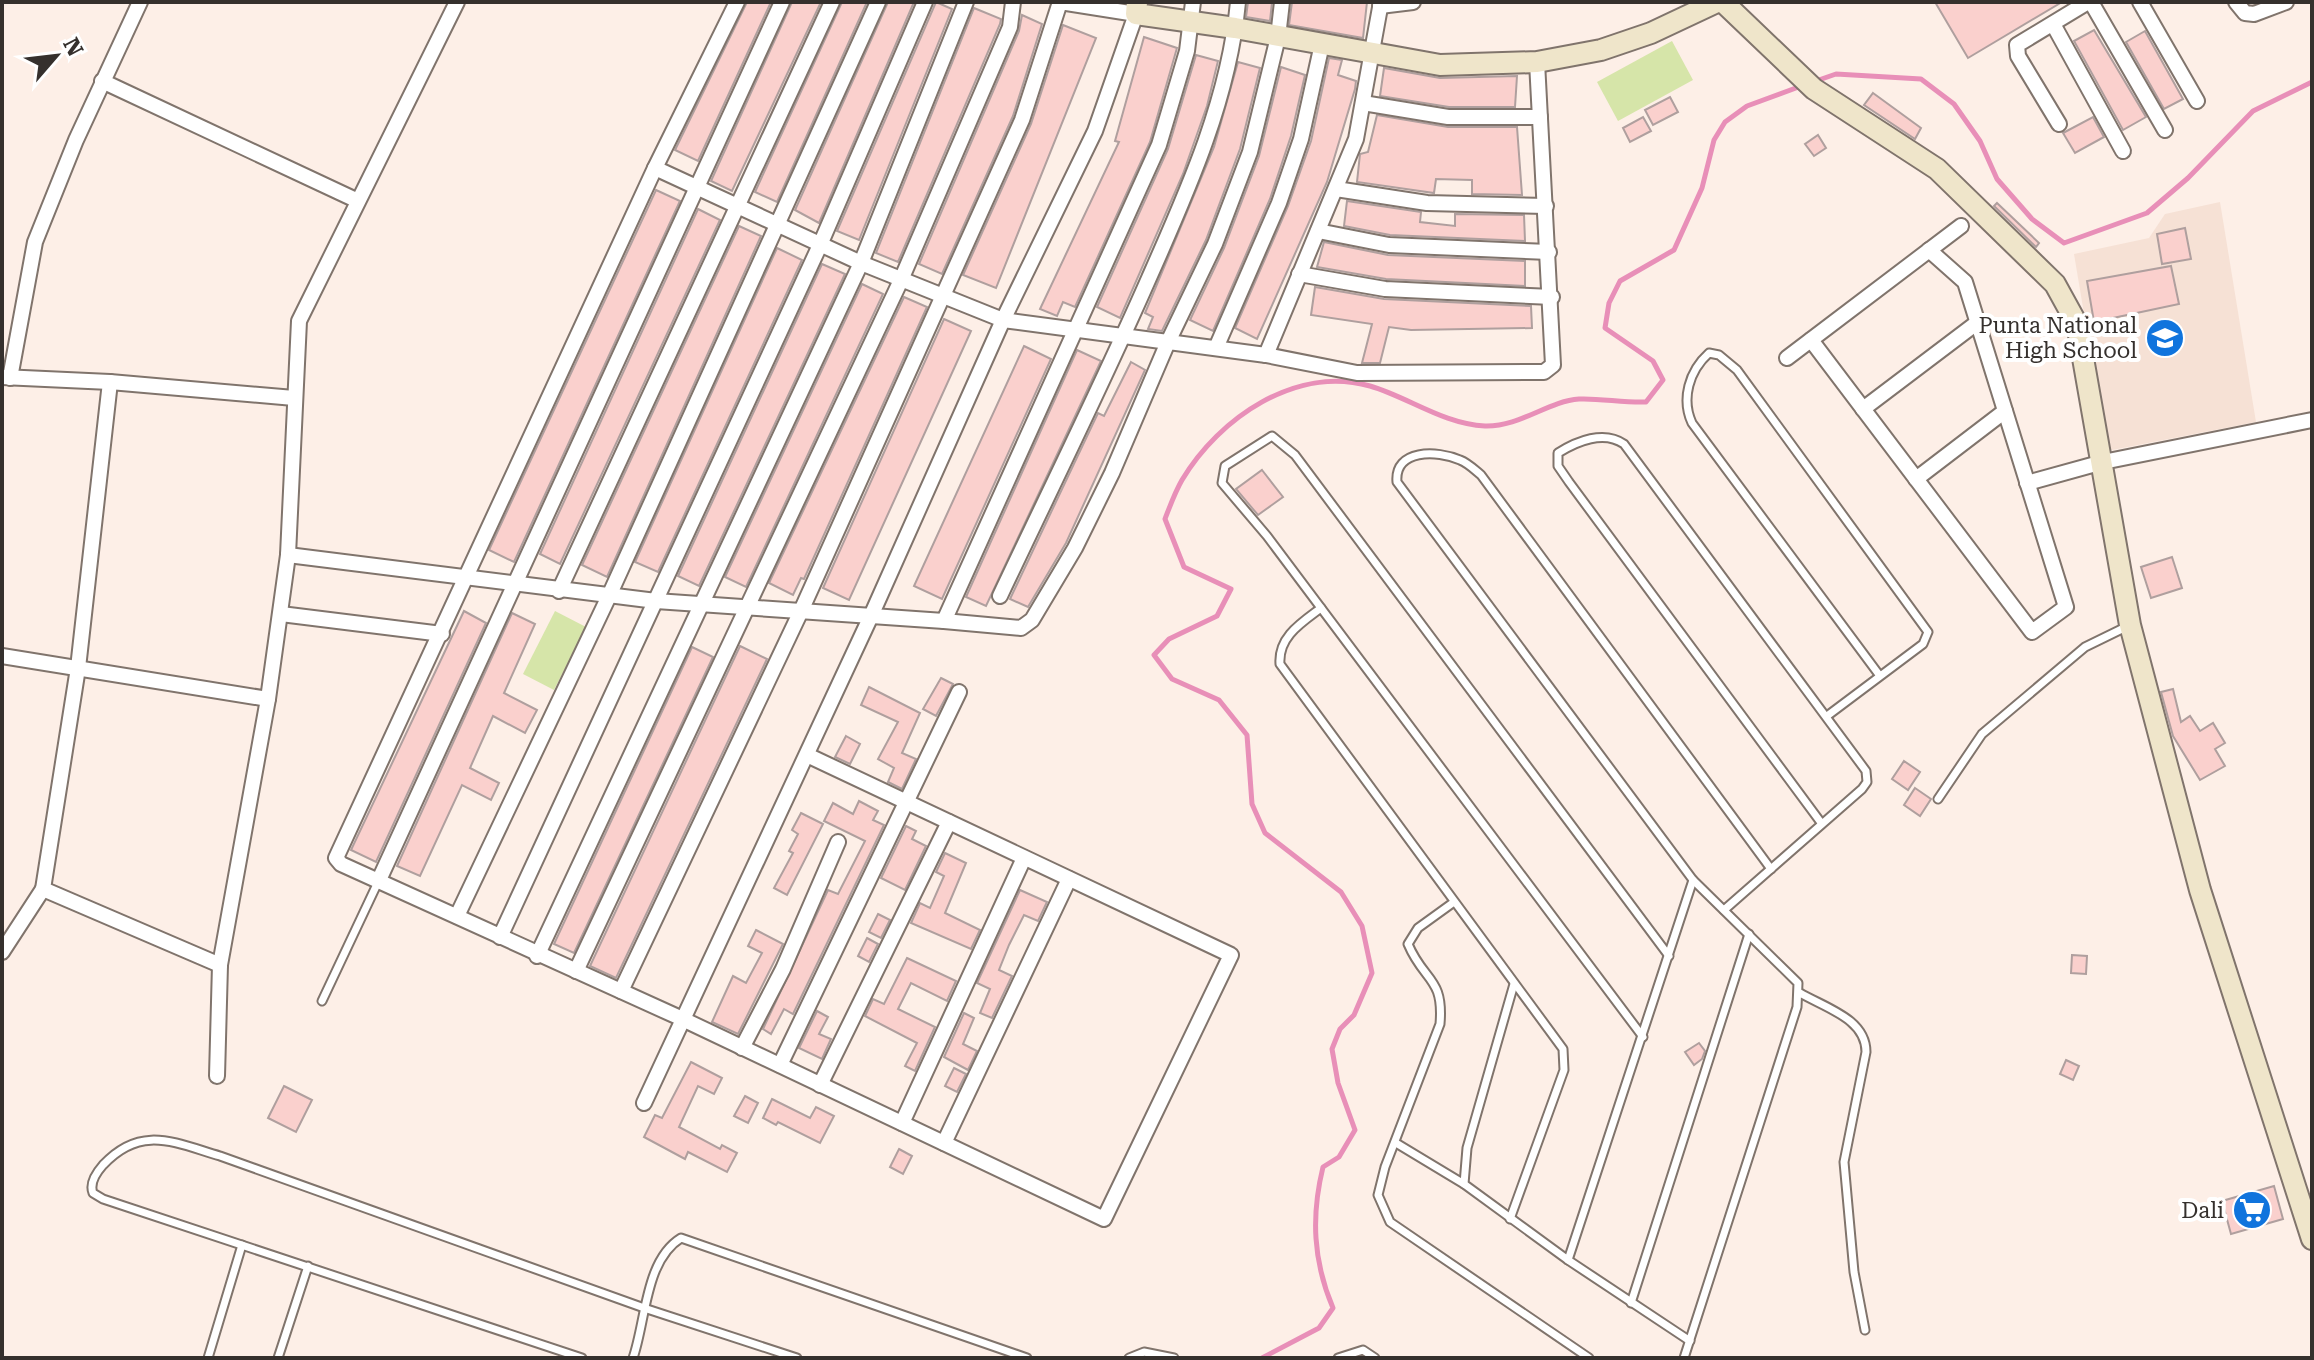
<svg xmlns="http://www.w3.org/2000/svg" width="2314" height="1360" viewBox="0 0 2314 1360" font-family="'Roboto Serif',serif">
  <rect width="100%" height="100%" fill="#fdefe7"/>
  <!-- built -->
  <polygon fill="#f6e1d5" points="2220,202 2256,422 2107,451 2074,254 2149,238 2165,214"/>
  <!-- green -->
  <g fill="#d6e5a9">
    <polygon points="1672,41 1693,80 1618,121 1597,82"/>
    <polygon points="555,611 586,627 554,690 523,674"/>
  </g>
  <g fill="none" stroke-linecap="round" stroke-linejoin="round">
    <!-- stream -->
    <g stroke="#e88fb8" stroke-width="5">
      <polyline points="1813,82 1836,74 1921,79 1954,104 1980,141 1997,179 2032,219 2064,243 2147,213 2188,178 2253,111 2312,82"/>
      <path d="M1262,1358l57,-30 14,-20c-20,-47 -22,-92 -10,-141l16,-10 16,-27 -17,-47 -6,-34 8,-20 14,-14 18,-42 -10,-47 -21,-34 -76,-59 -13,-29 -5,-69 -28,-35 -47,-21 -18,-24 15,-16 48,-23 14,-27 -47,-22 -19,-48c5,-13 10,-27 17,-39 37,-62 114,-115 188,-94 38,11 73,38 115,40 35,1 63,-25 94,-27 21,-1 45,4 67,3l17,-22 -10,-19 -48,-33 4,-25 11,-22 54,-31 28,-62 12,-48 11,-18 22,-16 57,-21"/>
    </g>
  </g>
  <!-- building -->
  <g fill="#fad0cd" stroke="#af9f9e" stroke-width="2">
    <polygon points="747,2 771,2 698,161 675,150"/>
    <polygon points="792,2 821,2 732,191 711,181"/>
    <polygon points="842,2 867,2 777,202 755,192"/>
    <polygon points="888,2 914,2 819,223 795,210"/>
    <polygon points="936,2 952,9 859,240 837,231"/>
    <polygon points="1248,2 1272,2 1270,21 1246,17"/>
    <polygon points="1292,2 1367,2 1363,38 1289,25"/>
    <polygon points="1935,2 2062,2 1968,58"/>
    <polygon points="974,8 1001,19 1000,24 898,262 876,253"/>
    <polygon points="1022,15 1042,24 1013,116 942,274 919,264 1019,31"/>
    <polygon points="1063,25 1096,38 996,288 963,275 1031,124"/>
    <polygon points="2094,30 2146,117 2123,130 2074,41"/>
    <polygon points="2145,31 2183,99 2164,109 2126,42"/>
    <polygon points="1144,37 1177,48 1150,142 1075,307 1063,302 1057,316 1040,309 1119,142 1115,141"/>
    <polygon points="1196,55 1218,61 1207,106 1183,174 1120,318 1097,307 1168,149"/>
    <polygon points="1329,58 1342,60 1338,75 1356,81 1355,89 1327,182 1257,339 1235,328 1288,206 1311,141"/>
    <polygon points="1238,62 1260,68 1240,149 1206,240 1162,331 1148,329 1153,317 1145,313 1214,147"/>
    <polygon points="1281,67 1305,75 1291,136 1270,199 1213,331 1190,320 1224,248 1259,156"/>
    <polygon points="1384,68 1440,78 1517,76 1515,107 1449,107 1380,96"/>
    <polygon points="1873,93 1921,128 1915,139 1864,105"/>
    <polygon points="1670,97 1678,112 1653,125 1645,110"/>
    <polygon points="1377,115 1448,127 1517,127 1522,195 1472,194 1472,180 1436,179 1434,193 1357,182 1360,154 1368,152"/>
    <polygon points="1643,117 1651,131 1630,142 1623,128"/>
    <polygon points="2093,117 2104,137 2075,153 2063,133"/>
    <polygon points="1818,135 1826,148 1814,156 1805,144"/>
    <polygon points="656,190 680,201 514,562 489,550"/>
    <polygon points="1347,201 1421,212 1420,222 1455,226 1455,214 1524,215 1525,241 1390,235 1344,226"/>
    <polygon points="1997,203 2039,243 2036,247 1994,206"/>
    <polygon points="698,209 720,220 560,564 540,554"/>
    <polygon points="739,226 761,236 607,577 582,565"/>
    <polygon points="2185,228 2191,259 2162,264 2157,234"/>
    <polygon points="1324,242 1388,255 1525,261 1525,286 1386,279 1317,267"/>
    <polygon points="777,248 802,260 658,572 635,562"/>
    <polygon points="822,264 845,274 699,586 678,576"/>
    <polygon points="2171,266 2179,304 2094,322 2087,281"/>
    <polygon points="862,284 883,294 746,587 725,577"/>
    <polygon points="1315,287 1384,299 1531,306 1532,328 1411,330 1389,327 1380,363 1362,363 1372,324 1311,315"/>
    <polygon points="904,297 927,307 804,579 801,578 793,595 769,583"/>
    <polygon points="944,319 971,331 849,600 823,588"/>
    <polygon points="1024,346 1051,359 942,599 914,586"/>
    <polygon points="1077,350 1101,361 986,606 966,597"/>
    <polygon points="1131,362 1145,370 1066,543 1028,607 1010,599 1098,413 1104,416"/>
    <polygon points="1262,470 1283,497 1258,515 1236,489"/>
    <polygon points="2172,557 2182,588 2151,598 2141,567"/>
    <polygon points="464,611 486,623 376,862 351,850"/>
    <polygon points="512,613 535,624 504,693 537,710 525,733 493,716 470,768 499,783 491,800 462,785 420,876 397,866"/>
    <polygon points="740,646 767,659 616,978 590,966"/>
    <polygon points="692,647 713,657 574,953 554,944"/>
    <polygon points="941,678 953,684 936,716 923,709"/>
    <polygon points="869,687 920,713 902,753 916,759 902,789 888,782 894,768 878,759 898,722 861,705"/>
    <polygon points="2173,689 2181,722 2190,716 2200,731 2213,723 2225,743 2215,749 2225,766 2200,780 2173,736 2161,692"/>
    <polygon points="846,736 860,744 850,764 835,757"/>
    <polygon points="1904,761 1920,772 1908,790 1892,779"/>
    <polygon points="1915,788 1931,799 1920,816 1904,805"/>
    <polygon points="859,801 878,811 873,820 884,825 793,1014 784,1009 771,1034 763,1029 828,890 838,894 865,841 824,821 833,803 853,814"/>
    <polygon points="801,813 823,824 787,895 774,888 793,853 789,851 798,834 792,830"/>
    <polygon points="906,826 916,831 912,839 926,846 905,890 881,878"/>
    <polygon points="945,853 966,863 945,913 980,930 971,949 911,923 920,903 930,908 944,876 936,872"/>
    <polygon points="1020,890 1047,902 1038,921 1024,915 1009,945 999,970 1012,976 992,1018 980,1013 990,989 977,983"/>
    <polygon points="878,914 890,920 881,938 869,932"/>
    <polygon points="756,930 783,944 738,1034 712,1022 733,976 746,983 762,953 748,946"/>
    <polygon points="867,938 878,944 869,962 858,956"/>
    <polygon points="2072,955 2087,956 2086,974 2071,973"/>
    <polygon points="907,958 956,981 947,1001 911,983 898,1009 935,1027 915,1071 905,1066 917,1043 865,1016 873,999 884,1004"/>
    <polygon points="817,1011 828,1017 819,1034 831,1039 822,1059 799,1048"/>
    <polygon points="964,1013 974,1018 963,1044 977,1051 968,1070 944,1057"/>
    <polygon points="1699,1043 1705,1051 1702,1059 1694,1065 1685,1052"/>
    <polygon points="2066,1060 2079,1066 2073,1080 2060,1074"/>
    <polygon points="691,1062 722,1078 714,1094 698,1086 679,1127 720,1149 722,1145 737,1153 727,1172 688,1152 685,1159 644,1137 655,1115 662,1118"/>
    <polygon points="954,1068 966,1074 957,1092 945,1086"/>
    <polygon points="284,1086 312,1100 296,1132 268,1118"/>
    <polygon points="745,1096 758,1103 748,1123 734,1116"/>
    <polygon points="772,1099 810,1118 816,1107 834,1116 820,1143 778,1122 776,1125 763,1118"/>
    <polygon points="899,1149 912,1156 903,1174 890,1167"/>
    <polygon points="2274,1186 2283,1219 2231,1234 2222,1201"/>
  </g>
  <g fill="none" stroke-linecap="round" stroke-linejoin="round">
    <!-- lane casing -->
    <g stroke="#80746c" stroke-width="11">
      <g id="lane">
        <path d="M1321,608c-20,15 -43,29 -41,56l283,385 1,21 -54,149"/>
        <path d="M1827,716l96,-72 5,-12 -191,-262 -18,-15 -10,-2c-20,18 -28,46 -17,70l188,253"/>
        <polyline points="1938,799 1982,734 2085,647 2128,626"/>
        <path d="M1454,902l-36,26 -10,16c16,38 36,33 32,80l-55,143 -7,28 12,27 199,136"/>
        <path d="M1724,910l138,-121 5,-7 -1,-11 -242,-327c-20,-14 -47,-3 -66,9v13l11,16 253,342"/>
        <polyline points="1514,984 1467,1148 1464,1184 1568,1260 1690,1341"/>
        <path d="M1800,993c26,15 66,26 66,59l-22,110 10,110 11,58"/>
        <polyline points="322,1001 379,880"/>
        <polyline points="1643,1037 1267,536 1222,483 1225,466 1272,436 1295,455 1669,956"/>
        <polyline points="1396,1143 1464,1184"/>
        <polyline points="1568,1260 1693,880"/>
        <polyline points="1631,1303 1749,934"/>
        <polyline points="208,1358 242,1245"/>
        <polyline points="278,1358 308,1266"/>
        <path d="M582,1358l-479,-159 -10,-6c-4,-10 3,-20 10,-28 38,-41 72,-22 117,-9l427,153 150,49"/>
        <path d="M633,1358c13,-37 12,-98 48,-120l346,120"/>
        <polyline points="1129,1358 1144,1352 1174,1358"/>
        <polyline points="1338,1358 1363,1350 1375,1358"/>
        <path d="M1684,1358l113,-351 1,-24 -105,-103 -296,-398c-3,-33 40,-32 63,-22 8,3 15,10 21,15l290,394"/>
      </g>
    </g>
    <!-- street casing -->
    <g stroke="#80746c" stroke-width="18">
      <g id="street">
        <polyline points="737,2 655,168 336,858 341,864 676,1016 1104,1219 1231,955 807,755"/>
        <polyline points="2091,2 2165,130"/>
        <polyline points="2140,2 2197,101"/>
        <polyline points="2236,2 2245,13 2254,14 2286,2"/>
        <polyline points="1380,6 1413,2"/>
        <polyline points="2053,24 2123,151"/>
        <polyline points="102,81 356,200"/>
        <polyline points="1363,103 1448,117 1540,117"/>
        <polyline points="2059,124 2018,56 2017,45 2088,2"/>
        <polyline points="655,168 861,263 1003,320 1266,355 1357,373 1544,372 1553,365 1537,62"/>
        <polyline points="1336,189 1427,203 1546,206"/>
        <polyline points="1318,231 1389,245 1549,252"/>
        <polyline points="1299,274 1385,289 1552,297"/>
        <polyline points="1811,340 2032,632 2066,607 1965,282 1929,250"/>
        <polyline points="1216,348 1279,203 1301,139 1322,44"/>
        <polyline points="1266,355 1356,139 1381,2"/>
        <polyline points="1787,358 1961,226"/>
        <polyline points="2,377 110,382 294,398"/>
        <polyline points="10,378 35,242 76,140 140,2"/>
        <polyline points="110,382 78,668 43,889 220,965"/>
        <polyline points="1863,409 1978,322"/>
        <polyline points="1916,479 2005,411"/>
        <polyline points="2027,483 2103,462 2312,420"/>
        <polyline points="288,555 656,601 944,621 1159,145 1187,51 1193,2"/>
        <polyline points="559,591 832,2"/>
        <path d="M1000,596c50,-106 102,-211 149,-318 39,-88 80,-179 89,-276"/>
        <polyline points="281,614 442,634"/>
        <polyline points="944,621 1021,628 1032,620 1075,548 1112,473 1168,342 1215,244 1250,152 1278,37 1282,2"/>
        <polyline points="2,656 268,699"/>
        <polyline points="379,880 782,2"/>
        <polyline points="457,916 609,596 878,2"/>
        <polyline points="500,937 820,245 925,2"/>
        <polyline points="2,952 43,889"/>
        <polyline points="537,956 861,263 966,2"/>
        <polyline points="576,971 901,280 1010,27 1013,2"/>
        <polyline points="621,991 801,611 1022,120 1060,2 1136,14 1095,131 1003,320 871,616 644,1103"/>
        <polyline points="742,1048 783,969 838,842"/>
        <polyline points="780,1065 959,692"/>
        <polyline points="217,1076 220,965 268,699 288,555 299,321 457,2"/>
        <polyline points="820,1085 949,822"/>
        <polyline points="902,1123 1024,858"/>
        <polyline points="944,1143 1069,879"/>
      </g>
    </g>
    <!-- secondary casing -->
    <g stroke="#80746c" stroke-width="24">
      <g id="secondary">
        <polyline points="1137,2 1136,14 1235,28 1440,65 1537,62 1601,50 1651,33 1717,2"/>
        <polyline points="1723,2 1814,89 1937,169 2055,284 2077,324 2130,625 2200,890 2312,1239"/>
      </g>
    </g>
    <!-- lane -->
    <use href="#lane" stroke="#fff" stroke-width="7"/>
    <!-- street -->
    <use href="#street" stroke="#fff" stroke-width="14"/>
    <!-- secondary -->
    <use href="#secondary" stroke="#efe5ca" stroke-width="20"/>
  </g>
  <!-- icons -->
  <defs>
    <g id="school-disc" transform="scale(2)"><circle r="9.5" fill="#1074dd" stroke="#fff"/><path d="M0-5L7-2L0 1L-7-2ZM-4 1L0 2.5L4 1V4Q0 6-4 4Z" fill="#fff"/></g>
    <g id="supermarket-disc" transform="scale(2)"><circle r="9.5" fill="#1074dd" stroke="#fff"/><path d="M-6-5.5h2.5l.6 2H6L4.5 2H-2.5L-4.4-4H-6ZM-1.5 3.2a1.3 1.3 0 1 0 .1 0ZM3 3.2a1.3 1.3 0 1 0 .1 0Z" fill="#fff"/></g>
  </defs>
  <g fill-rule="evenodd">
    <use href="#school-disc" x="2165" y="338"/>
    <use href="#supermarket-disc" x="2252" y="1210"/>
  </g>
  <g text-anchor="middle" dominant-baseline="central" stroke-width="8" stroke-linejoin="round" paint-order="stroke">
    <!-- poi labels -->
    <g font-size="22" fill="#35302d" stroke="#fff" text-anchor="end">
      <text x="2137" y="325">Punta National<tspan x="2137" dy="25">High School</tspan></text>
      <text x="2224" y="1210">Dali</text>
    </g>
  </g>
  <!-- border -->
  <rect width="2314" height="1360" fill="none" stroke="#35302d" stroke-width="8"/>
  <!-- north arrow -->
  <g transform="translate(56 56) rotate(62)" stroke="#ffffff" stroke-width="6" paint-order="stroke">
  <path d="M0-6L14 30L0 20L-14 30Z" fill="#35302d"/>
  <text y="-12" font-size="22" font-weight="bold" text-anchor="middle" fill="#35302d">N</text>
  </g>
</svg>
